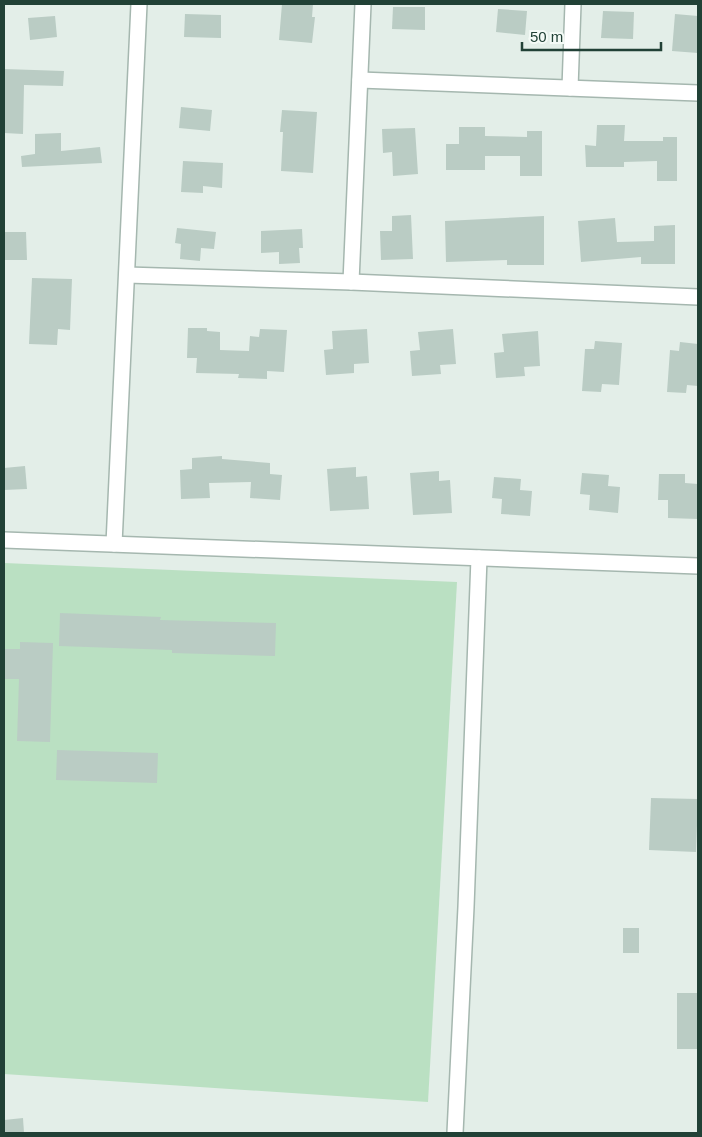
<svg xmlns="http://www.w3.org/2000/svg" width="702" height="1137" viewBox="0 0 702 1137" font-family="Arial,sans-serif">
  <rect width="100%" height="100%" fill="#e3eee8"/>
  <!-- green -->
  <polygon fill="#bae0c2" points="4,563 457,582 428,1102 4,1074"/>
  <!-- building -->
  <g fill="#baccc4">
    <polygon points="282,4 313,4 312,17 315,17 312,43 279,40"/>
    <polygon points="393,7 425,7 425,30 392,29"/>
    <polygon points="498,9 527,11 525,35 496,32"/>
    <polygon points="603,11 634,12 633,39 601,38"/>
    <polygon points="185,14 221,15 221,38 184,37"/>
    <polygon points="675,14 698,16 698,53 672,51"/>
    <polygon points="55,16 57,37 30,40 28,18"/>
    <polygon points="4,69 64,71 63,86 24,85 23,134 4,133"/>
    <polygon points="181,107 212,110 210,131 179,128"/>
    <polygon points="282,110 317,112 313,173 281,171 283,132 280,132"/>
    <polygon points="597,125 625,125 624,141 663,141 663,137 677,137 677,181 657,181 657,161 624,162 624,167 586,167 585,145 596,146"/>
    <polygon points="459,127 485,127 485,136 527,137 527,131 542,131 542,176 520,176 520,156 485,156 485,170 446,170 446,144 459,144"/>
    <polygon points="415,128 418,174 393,176 392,152 383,153 382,129"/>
    <polygon points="61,133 61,151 100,147 102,163 22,167 21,156 35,154 35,134"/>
    <polygon points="183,161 223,163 222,188 203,186 203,193 181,192"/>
    <polygon points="411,215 413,259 381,260 380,231 392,231 392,216"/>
    <polygon points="544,216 544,265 507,265 507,260 446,262 445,221"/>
    <polygon points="615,218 617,242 654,241 654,226 675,225 675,264 641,264 641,257 581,262 578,221"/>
    <polygon points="177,228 216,232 214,249 201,248 200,261 180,259 181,244 175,243"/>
    <polygon points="302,229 303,248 299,248 300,263 279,264 279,252 261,253 261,231"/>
    <polygon points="4,232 26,232 27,260 4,260"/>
    <polygon points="32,278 72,279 70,330 58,329 57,345 29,344"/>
    <polygon points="188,328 207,328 207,331 220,332 220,350 249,351 250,336 259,337 260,329 287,330 284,372 267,371 267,379 238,378 239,374 196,373 197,358 187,358"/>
    <polygon points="367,329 369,363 354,364 354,373 326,375 324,350 333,349 332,331"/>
    <polygon points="453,329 456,364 440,365 441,374 412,376 410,351 420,350 418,332"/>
    <polygon points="538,331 540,366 524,367 525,376 496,378 494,353 504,352 502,334"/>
    <polygon points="595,341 622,343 619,385 602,384 601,392 582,391 585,349 594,349"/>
    <polygon points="680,342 698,344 698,386 687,385 686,393 667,392 670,350 679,351"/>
    <polygon points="222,456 222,459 270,463 270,474 282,475 280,500 250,498 251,482 209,483 210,498 181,499 180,470 192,469 192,458"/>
    <polygon points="25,466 27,489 4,490 4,468"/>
    <polygon points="356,467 356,477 367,476 369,509 330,511 327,469"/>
    <polygon points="439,471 439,481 450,480 452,513 413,515 410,473"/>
    <polygon points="582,473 609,475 608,486 620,487 618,513 589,510 590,495 580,494"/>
    <polygon points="659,474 685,474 685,483 698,484 698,519 668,518 668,500 658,500"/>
    <polygon points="494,477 521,479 520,490 532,491 530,516 501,514 502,499 492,498"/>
    <polygon points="60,613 161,617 160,620 276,623 275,656 172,653 172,650 59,646"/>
    <polygon points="20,642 53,643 50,742 17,741 19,679 4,679 4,649 20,649"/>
    <polygon points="57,750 158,753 157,783 56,780"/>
    <polygon points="651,798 698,799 696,852 649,850"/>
    <rect x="623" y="928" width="16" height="25"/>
    <rect x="677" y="993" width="20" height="56"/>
    <polygon points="23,1118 24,1133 4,1133 4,1120"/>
  </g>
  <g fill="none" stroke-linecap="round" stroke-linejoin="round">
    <!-- minor casing -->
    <g stroke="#a5b7af" stroke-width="18">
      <g id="minor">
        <polyline points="360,80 698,93"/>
        <polyline points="570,88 573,4"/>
        <polyline points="127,275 351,282 698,297"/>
        <polyline points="351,282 363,4"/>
        <polyline points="4,540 698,566"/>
        <polyline points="114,544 139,4"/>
        <polyline points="455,1133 466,907 479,558"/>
      </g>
    </g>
    <!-- minor -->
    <use href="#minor" stroke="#fff" stroke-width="15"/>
  </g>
  <!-- border -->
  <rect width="702" height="1137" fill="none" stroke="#214136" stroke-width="10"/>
  <!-- scale -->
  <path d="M522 42v8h139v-8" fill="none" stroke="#214136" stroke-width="2.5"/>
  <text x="530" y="42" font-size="15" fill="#214136" stroke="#f4faf6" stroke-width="4" paint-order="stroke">50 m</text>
</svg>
